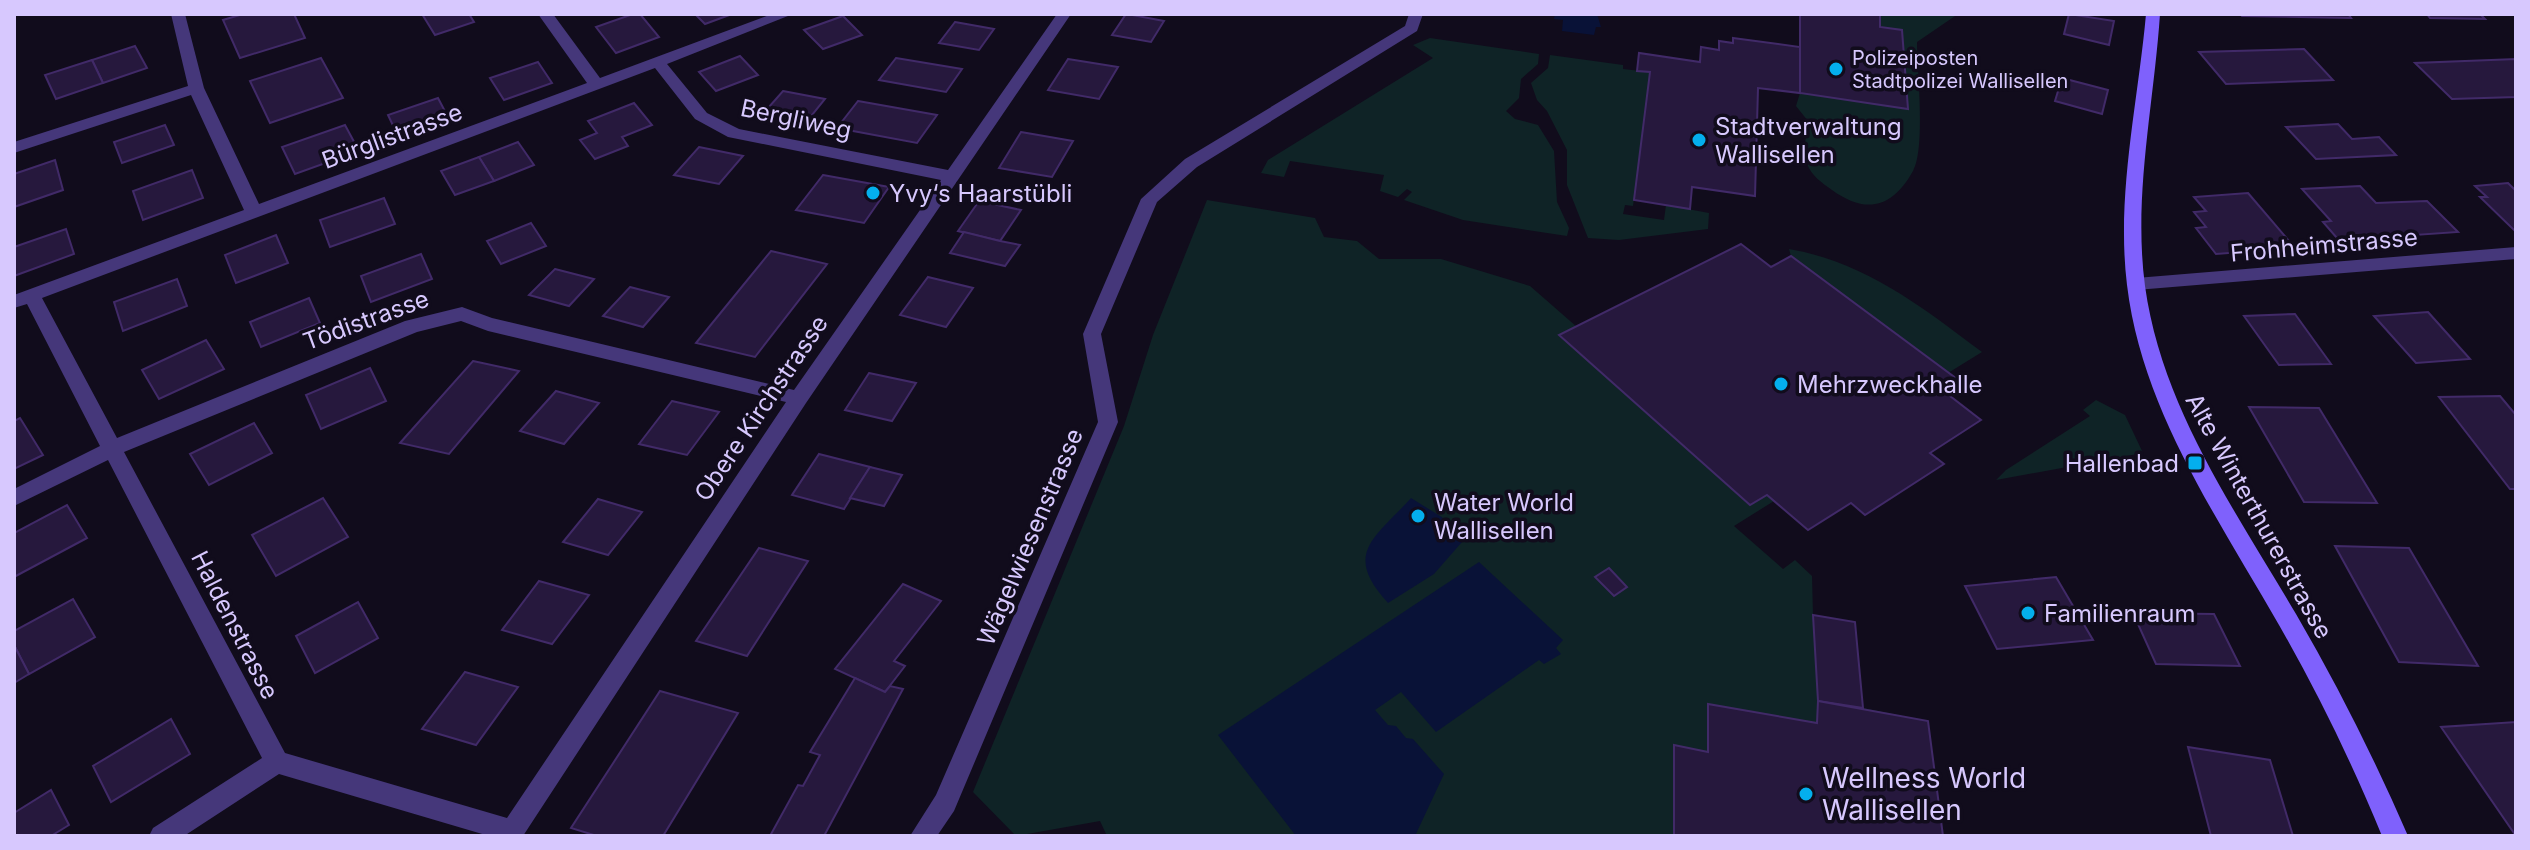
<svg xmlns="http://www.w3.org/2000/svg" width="2530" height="850" viewBox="0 0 2530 850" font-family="Inter,sans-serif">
  <rect width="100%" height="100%" fill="#110c1c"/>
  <!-- green -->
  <g fill="#0f2326">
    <path d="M1880,14h78l-41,28c0,28 9,107 -4,129 -21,38 -48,43 -81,19 -10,-7 -20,-14 -25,-26 -4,-12 -1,-32 1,-43l-12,-15 4,-13 108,16 -6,-79 -22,-3z"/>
    <polygon points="1430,38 1539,54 1538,64 1521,79 1519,98 1506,111 1515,119 1538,125 1554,151 1557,202 1569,228 1567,236 1463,220 1404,200 1412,192 1407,189 1398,197 1380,191 1384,175 1290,161 1284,177 1261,173 1268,160 1433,58 1413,45"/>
    <polygon points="1550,55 1623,65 1623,69 1650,72 1633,206 1625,205 1623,214 1664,220 1666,205 1709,213 1708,229 1619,240 1588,238 1567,185 1567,150 1547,111 1537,100 1531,83 1548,68"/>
    <polygon points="1207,200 1315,218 1324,237 1357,241 1379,259 1441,259 1530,286 1577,327 1560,336 1749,505 1767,495 1774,501 1734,526 1783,569 1795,560 1812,576 1813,615 1855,622 1863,708 1928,721 1943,836 1107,836 1100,821 1016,836 973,792 1124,426 1153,335"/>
    <path d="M1789,249c76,13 133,58 193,103l-34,21 -157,-117z"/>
    <polygon points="2096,400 2125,415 2143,453 1996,480 2006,470 2090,416 2083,410"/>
  </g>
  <!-- water -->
  <g fill="#091237">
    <polygon points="1555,14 1597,14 1601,27 1596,27 1594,35 1562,31 1563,20 1554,19"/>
    <path d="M1411,498l58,36 -35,40 -46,29c-46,-50 -13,-65 23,-105z"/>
    <polygon points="1479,562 1563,640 1556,648 1561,654 1544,664 1539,660 1436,732 1401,692 1375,710 1388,725 1396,726 1406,738 1413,739 1444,774 1415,836 1296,836 1218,735"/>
  </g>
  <!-- building -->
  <g fill="#26183d" stroke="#412a68" stroke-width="2">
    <polygon points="243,14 294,14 305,38 240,58 223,20"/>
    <polygon points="422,14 469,14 474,22 435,35"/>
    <polygon points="633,14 640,14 659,37 616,53 596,27"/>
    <polygon points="695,14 732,14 705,24"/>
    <polygon points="1126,14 1127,14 1164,21 1151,42 1112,35"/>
    <polygon points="1800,14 1880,14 1880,27 1902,30 1908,109 1800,93"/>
    <polygon points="2069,14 2114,21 2109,45 2064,34"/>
    <polygon points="2240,14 2348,14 2351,18 2242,16"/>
    <polygon points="2427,14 2480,14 2485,19 2430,18"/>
    <polygon points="843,16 862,35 823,49 804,30"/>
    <polygon points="955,22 994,29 979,50 939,43"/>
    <polygon points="1733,38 1800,47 1800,93 1758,88 1755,196 1692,187 1690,209 1634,200 1650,72 1637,71 1639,53 1700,62 1701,47 1719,50 1719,41 1733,43"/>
    <polygon points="135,46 147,68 103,83 92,60"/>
    <polygon points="2304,49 2333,80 2226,84 2199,52"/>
    <polygon points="740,56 758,75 716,91 699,72"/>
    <polygon points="321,58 343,98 270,123 250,81"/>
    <polygon points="896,58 962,69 946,92 879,80"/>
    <polygon points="1068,59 1118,67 1099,99 1048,90"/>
    <polygon points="2516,59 2516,97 2452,99 2415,63"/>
    <polygon points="92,60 103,83 56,99 45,75"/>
    <polygon points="538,62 552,83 504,100 490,78"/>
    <polygon points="2062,78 2108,90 2102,114 2055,101"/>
    <polygon points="783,91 825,99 804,125 761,116"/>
    <polygon points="438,98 449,119 398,136 388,115"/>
    <polygon points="858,101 937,115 917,143 837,128"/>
    <polygon points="634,103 652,125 622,137 628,146 595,159 580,140 597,133 588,121"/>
    <polygon points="2338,124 2352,139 2379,137 2396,155 2316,159 2286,127"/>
    <polygon points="165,125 174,145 122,163 114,142"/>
    <polygon points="345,125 359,151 295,174 282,147"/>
    <polygon points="1021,132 1073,141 1052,177 999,168"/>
    <polygon points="518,142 534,165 494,181 479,157"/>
    <polygon points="699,147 743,156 719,184 674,175"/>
    <polygon points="479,157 494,181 455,195 441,171"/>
    <polygon points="55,160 63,190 14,207 14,174"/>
    <polygon points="192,170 203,198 143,220 133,191"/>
    <polygon points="823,175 889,187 864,223 796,210"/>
    <polygon points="2508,183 2516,191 2516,232 2480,197 2487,197 2475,186"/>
    <polygon points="2360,186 2376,203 2427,201 2458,232 2371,238 2376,243 2343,245 2323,222 2331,221 2302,189"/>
    <polygon points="2248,193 2295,248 2216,254 2196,228 2206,227 2194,212 2206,211 2194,197"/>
    <polygon points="384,198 395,224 330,247 320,220"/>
    <polygon points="979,201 1021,210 1000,241 958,231"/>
    <polygon points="531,223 546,246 501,264 487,241"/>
    <polygon points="66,229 74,254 14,276 14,247"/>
    <polygon points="964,232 1000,241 1020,245 1005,266 950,253"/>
    <polygon points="276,235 288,263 236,283 225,255"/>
    <polygon points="1741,244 1771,267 1791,256 1957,379 1941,389 1981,420 1930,453 1944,464 1865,515 1851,503 1808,530 1767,495 1750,505 1559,335"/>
    <polygon points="771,251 827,264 755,357 696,343"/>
    <polygon points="421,254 432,279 371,302 361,276"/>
    <polygon points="555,269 594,279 569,306 529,295"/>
    <polygon points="928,277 973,288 946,327 900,315"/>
    <polygon points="177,279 187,306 123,331 114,302"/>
    <polygon points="630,287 669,297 643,327 603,316"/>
    <polygon points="309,298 320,323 261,347 250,322"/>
    <polygon points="2428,312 2470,359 2416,363 2374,316"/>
    <polygon points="2295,314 2331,364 2279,365 2244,316"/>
    <polygon points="206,340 224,369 159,399 142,370"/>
    <polygon points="473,361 519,371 449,454 400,443"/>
    <polygon points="370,368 386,401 321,429 306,395"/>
    <polygon points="869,373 916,383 892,421 845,410"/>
    <polygon points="556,391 599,403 564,444 520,431"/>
    <polygon points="2500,396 2516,415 2516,489 2510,489 2439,397"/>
    <polygon points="672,401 719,412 687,455 639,444"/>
    <polygon points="2249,407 2319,408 2377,503 2304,502"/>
    <polygon points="20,418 43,455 14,469 14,421"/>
    <polygon points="254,423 272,453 209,485 190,454"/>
    <polygon points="819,454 870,467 844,509 792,495"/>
    <polygon points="870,467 902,475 884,506 850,498"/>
    <polygon points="323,498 348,537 276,576 252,535"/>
    <polygon points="598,499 642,512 608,555 563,542"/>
    <polygon points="67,505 87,538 14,577 14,533"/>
    <polygon points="2335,546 2409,548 2478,666 2399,662"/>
    <polygon points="759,548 808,561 747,656 696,641"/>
    <polygon points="1609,568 1627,587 1614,596 1595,577"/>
    <polygon points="2056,577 2093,640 1997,649 1965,586"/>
    <polygon points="539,581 589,595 552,644 502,630"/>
    <polygon points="903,584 941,601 894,661 905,666 885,692 835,669"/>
    <polygon points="73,599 95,637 29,674 14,645 14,631"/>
    <polygon points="358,602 378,638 315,673 296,636"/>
    <polygon points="2133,613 2214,614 2240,666 2156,664"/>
    <polygon points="1813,615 1855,622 1863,708 1818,701"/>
    <polygon points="14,645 29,674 14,683"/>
    <polygon points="465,672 518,687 476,745 422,729"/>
    <polygon points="855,678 885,692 890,686 903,689 824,836 770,836 798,785 803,786 820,755 810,752"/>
    <polygon points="660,691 738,713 663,836 597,836 571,828"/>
    <polygon points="1818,701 1928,721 1943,836 1674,836 1674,745 1708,752 1708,704 1817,723"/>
    <polygon points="171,719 190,754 111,802 93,766"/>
    <polygon points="2516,722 2516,836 2441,727"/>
    <polygon points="2188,747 2270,760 2293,836 2211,836"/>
    <polygon points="51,790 69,825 51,836 14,836 14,813"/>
  </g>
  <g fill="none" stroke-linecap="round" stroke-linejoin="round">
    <!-- minor -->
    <g fill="#45377a" fill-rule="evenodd">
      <path d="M171,14h14l19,74 55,116 328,-121 -49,-69h15l47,64 172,-64h21l-126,50 40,49 32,16 209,41 109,-156h14l-265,389 -283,433h-34l-210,-62 -95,62h-35l4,-8 109,-70 -154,-298 -94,46v-17l86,-43 -73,-142 -13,4v-13l230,-85 -53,-115 -177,58v-11l174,-56zM655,68l40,51 33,18 213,43 -147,210 -302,-72 -30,-11 -57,14 -288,117 -75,-140zM461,321l27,10 298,71 -279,416 -222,-65 -161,-301 293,-120z"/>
      <polygon points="1409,14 1423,14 1417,31 1197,167 1157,202 1101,334 1118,422 954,811 937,836 910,836 936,795 1098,422 1083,334 1141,199 1185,159 1405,26"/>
      <polygon points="2516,247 2516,259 2136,290 2127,284 2136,278"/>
    </g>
    <!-- secondary -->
    <path fill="#7f61fc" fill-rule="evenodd" d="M2146,14h14c-6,90 -27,182 -15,272 17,122 90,224 151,328 42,72 79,146 112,222h-26c-30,-73 -64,-143 -103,-211 -61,-107 -137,-215 -152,-340 -11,-90 11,-182 19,-271z"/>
  </g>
  <!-- markers -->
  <g fill="#04afed" stroke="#110c1c" stroke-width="3">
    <circle cx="1836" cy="69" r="8"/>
    <circle cx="1699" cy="140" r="8"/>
    <circle cx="873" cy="193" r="8"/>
    <circle cx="1781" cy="384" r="8"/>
    <rect x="2187" y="455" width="16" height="16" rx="4"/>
    <circle cx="1418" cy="516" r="8"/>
    <circle cx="2028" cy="613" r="8"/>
    <circle cx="1806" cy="794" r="8"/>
  </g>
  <g text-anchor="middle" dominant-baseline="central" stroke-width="7" stroke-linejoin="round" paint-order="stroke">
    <!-- far-poi labels -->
    <g font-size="20" fill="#d7c8fe" stroke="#110c1c" text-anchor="start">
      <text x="1852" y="58">Polizeiposten<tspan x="1852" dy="23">Stadtpolizei Wallisellen</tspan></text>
    </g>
    <!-- street labels -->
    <g font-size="24" fill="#d7c8fe" stroke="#110c1c">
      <text transform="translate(796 119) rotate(12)">Bergliweg</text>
      <text transform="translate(392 136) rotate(-20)">Bürglistrasse</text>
      <text transform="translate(2324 245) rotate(-5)">Frohheimstrasse</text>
      <text transform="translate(366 320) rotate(-20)">Tödistrasse</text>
      <text transform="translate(761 408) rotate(-56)">Obere Kirchstrasse</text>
      <text transform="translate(2259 516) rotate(61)">Alte Winterthurerstrasse</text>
      <text transform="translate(1030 537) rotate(-67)">Wägelwiesenstrasse</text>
      <text transform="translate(235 625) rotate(63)">Haldenstrasse</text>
    </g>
    <!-- poi labels -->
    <g font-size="24" fill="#d7c8fe" stroke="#110c1c" text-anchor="start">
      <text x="1715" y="126">Stadtverwaltung<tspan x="1715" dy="28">Wallisellen</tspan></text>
      <text x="889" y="193">Yvy‘s Haarstübli</text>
      <text x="1797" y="384">Mehrzweckhalle</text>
      <text x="2179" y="463" text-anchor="end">Hallenbad</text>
      <text x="1434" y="502">Water World<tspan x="1434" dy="28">Wallisellen</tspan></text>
      <text x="2044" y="613">Familienraum</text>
    </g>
    <!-- near-poi labels -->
    <g font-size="28" fill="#d7c8fe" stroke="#110c1c" text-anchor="start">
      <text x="1822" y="778">Wellness World<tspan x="1822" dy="32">Wallisellen</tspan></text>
    </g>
  </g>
  <!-- border -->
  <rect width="2530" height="850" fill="none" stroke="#d7c8fe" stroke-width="32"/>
</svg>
